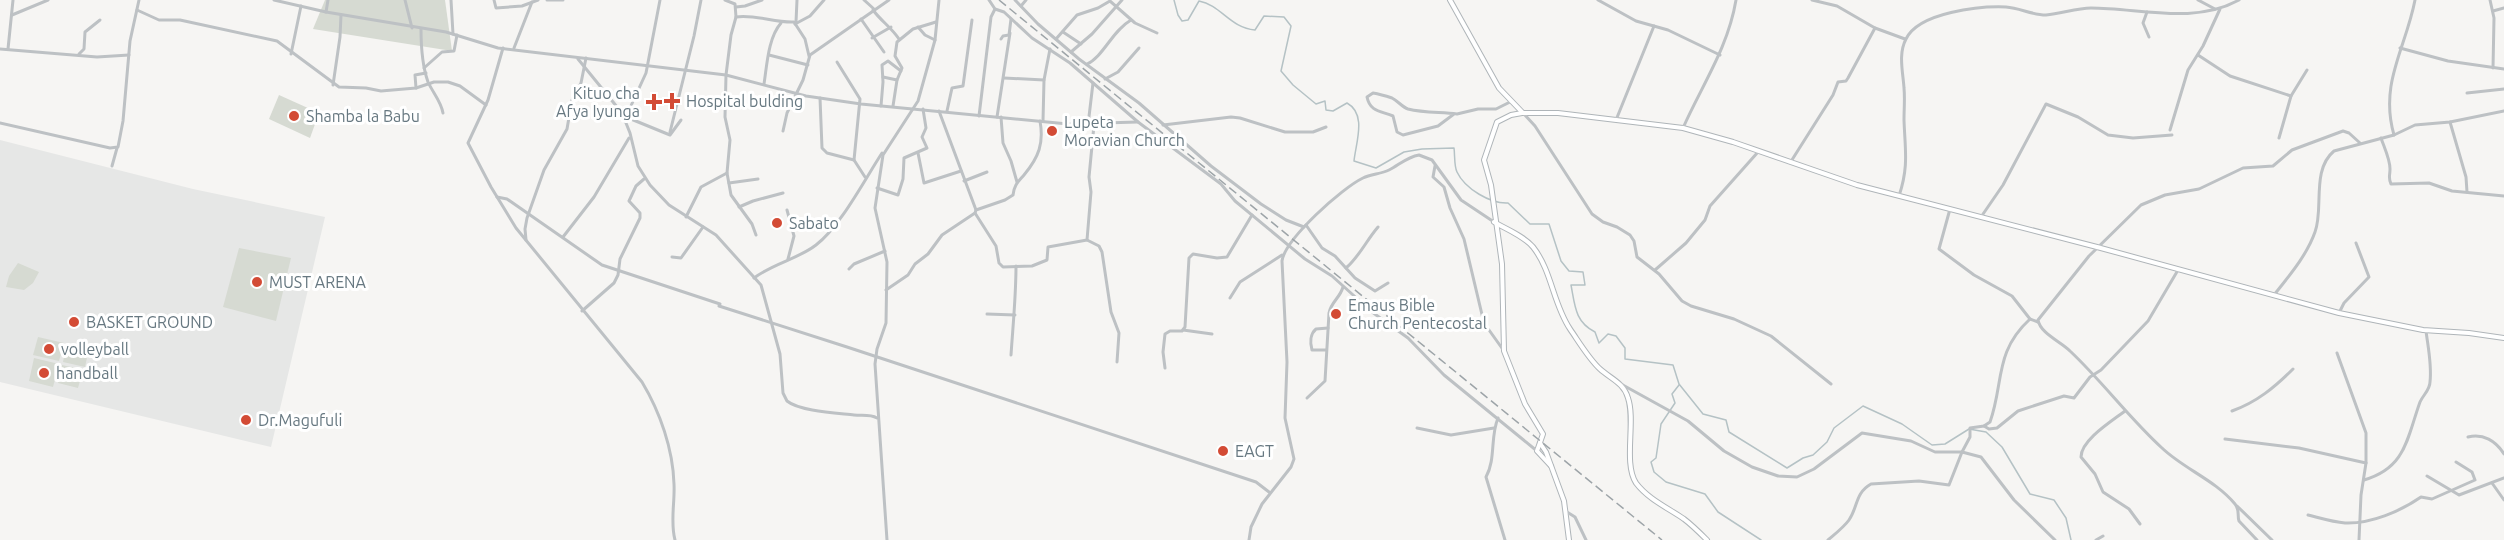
<svg xmlns="http://www.w3.org/2000/svg" width="2504" height="540" viewBox="0 0 2504 540" font-family="Ubuntu,sans-serif">
  <rect width="100%" height="100%" fill="#f6f5f3"/>
  <!-- built -->
  <polygon fill="#e6e7e6" points="0,140 193,189 325,217 271,447 0,382"/>
  <!-- green -->
  <g fill="#d6dad2">
    <polygon points="325,0 445,0 452,51 313,29"/>
    <polygon points="279,95 319,113 310,138 269,119"/>
    <polygon points="239,248 291,258 276,321 223,307"/>
    <polygon points="18,263 39,272 33,283 24,290 6,287 9,276"/>
    <polygon points="38,337 64,343 59,361 33,355"/>
    <polygon points="67,343 89,348 85,367 63,362"/>
    <polygon points="34,358 59,364 53,387 29,381"/>
    <polygon points="62,365 83,370 78,388 58,383"/>
  </g>
  <g fill="none" stroke-linecap="round" stroke-linejoin="round">
    <!-- stream -->
    <g stroke="#b5c2c5" stroke-width="1.5">
      <path d="M1174,0l4,15 4,6 6,-1 11,-19c22,4 31,27 56,29l9,-14 20,1 7,9 -10,45 12,14 23,19 9,-3 1,9 7,1 14,-8c20,11 9,39 7,58l22,7 28,-16 18,-3 32,-1c1,7 0,18 3,24 8,17 34,32 51,31l22,21h19l12,37 8,10 14,1 2,13h-14c4,21 4,37 24,47l4,11 9,-9 8,2 9,12v11l48,6 6,19 24,30 23,6 3,12 58,36 16,-10 10,-3 14,-13 7,-14 29,-22 39,18 30,21 13,-1 24,-15 17,3 16,15 28,47 24,6 12,18 5,22"/>
      <polyline points="1679,385 1672,394 1675,403 1661,424 1656,458 1651,462 1654,472 1666,482 1705,494 1718,512 1761,540"/>
    </g>
    <!-- secondary casing -->
    <g stroke="#afb5b9" stroke-width="6">
      <g id="secondary">
        <polyline points="1450,0 1499,88 1522,112"/>
        <path d="M1494,222c12,7 30,14 39,25 19,24 20,57 37,82 9,13 19,30 30,40 11,10 24,14 28,29 8,23 -5,65 8,85 12,16 32,25 48,36 8,6 16,14 23,21"/>
        <polyline points="1540,443 1546,452 1564,501 1569,540"/>
        <polyline points="1551,466 1537,451 1543,434 1525,404 1504,351 1502,264 1491,185 1484,160 1497,122 1511,115 1522,113 1558,113 1683,128 1733,142 1857,185 2097,247 2339,313 2423,330 2469,333 2504,338"/>
      </g>
    </g>
    <!-- street -->
    <g stroke="#bdc1c4" stroke-width="3">
      <polyline points="274,0 326,12 446,32 498,48 726,75 806,96 861,104 1068,124 1138,122"/>
      <polyline points="405,0 412,28"/>
      <polyline points="451,0 453,34"/>
      <polyline points="494,0 496,8 522,6 538,0"/>
      <polyline points="547,0 563,0"/>
      <polyline points="725,0 735,4 736,17 731,35 726,75 725,117 730,140 727,173 731,195 752,224 756,235"/>
      <polyline points="864,0 874,9"/>
      <polyline points="989,0 995,9 1004,12 1032,38 1070,63 1138,122 1221,184 1235,201 1305,259 1332,276 1372,312 1408,338 1444,375 1537,451"/>
      <polyline points="1015,0 1038,24 1079,59 1139,103 1211,166 1261,204 1286,220 1304,227"/>
      <polyline points="1598,0 1636,21 1668,30 1720,55"/>
      <polyline points="1812,0 1837,6 1875,28 1905,39"/>
      <polyline points="2198,0 2215,9"/>
      <polyline points="2490,0 2494,18 2493,68"/>
      <polyline points="1021,6 1026,0"/>
      <polyline points="736,7 745,6 762,0"/>
      <polyline points="137,10 159,20 180,20 277,41 339,87 366,88 381,91 416,88 434,82 448,82 460,86 486,105"/>
      <path d="M873,10c8,11 18,17 26,29"/>
      <polyline points="2493,11 2504,8"/>
      <polyline points="326,12 328,0"/>
      <polyline points="2147,12 2143,23 2149,37"/>
      <polyline points="12,15 48,0"/>
      <path d="M736,17c19,-3 39,6 58,5l11,17 4,17"/>
      <polyline points="861,19 884,52"/>
      <polyline points="796,22 797,0"/>
      <polyline points="795,24 810,16 824,0"/>
      <polyline points="918,27 925,35 935,40"/>
      <path d="M421,29c0,18 1,36 7,53 5,11 13,19 15,31"/>
      <polyline points="1063,32 1081,44"/>
      <polyline points="872,38 891,27"/>
      <polyline points="1001,39 1003,36 1009,35 1011,19"/>
      <polyline points="1056,39 1077,15 1098,8 1110,1 1135,23 1157,33"/>
      <path d="M503,48l-15,52 -20,43 23,44 25,41 126,154c18,30 31,67 32,102 1,19 -4,38 1,56"/>
      <polyline points="514,48 532,2"/>
      <polyline points="2400,48 2448,61 2504,69"/>
      <polyline points="0,49 97,57 129,55"/>
      <polyline points="8,49 13,0"/>
      <polyline points="1071,52 1092,34 1122,0"/>
      <polyline points="79,54 84,49 85,32 100,20"/>
      <polyline points="291,54 301,6"/>
      <polyline points="769,55 808,65"/>
      <polyline points="2198,55 2230,76 2291,96"/>
      <path d="M578,59l44,54 8,20 8,33 12,19 19,20 47,30 45,50 19,69 3,39 4,8c12,10 50,12 67,14 8,1 16,-1 23,3"/>
      <polyline points="837,62 860,99 854,160 865,177"/>
      <path d="M1087,64c16,-7 25,-33 44,-44"/>
      <polyline points="424,68 442,52 454,51 457,35"/>
      <polyline points="883,77 897,80"/>
      <polyline points="1004,78 1044,80"/>
      <polyline points="1105,79 1118,72 1139,48"/>
      <path d="M764,84c3,-19 4,-46 17,-61"/>
      <polyline points="333,85 340,37 341,15"/>
      <polyline points="416,88 415,75 426,73"/>
      <polyline points="2467,93 2504,89"/>
      <polyline points="820,98 822,148 827,153 854,160"/>
      <polyline points="881,106 883,82 882,65 888,61 901,71"/>
      <polyline points="893,106 897,80 902,68 895,56 897,42 913,29 936,22"/>
      <polyline points="939,111 976,210"/>
      <polyline points="947,111 952,88 963,86 972,20"/>
      <path d="M1454,114l-16,12 -35,9 -6,-3 -4,-16c-12,-5 -23,-4 -26,-19l6,-4c6,1 13,3 19,5 6,3 10,9 16,11 16,4 33,3 49,5l21,-5h18l14,-7"/>
      <polyline points="1524,114 1535,126 1592,214 1603,222 1617,227 1630,235 1634,241 1637,257 1659,274 1682,301 1691,306 1734,319 1771,336 1831,384"/>
      <polyline points="979,116 991,17 995,9"/>
      <polyline points="626,117 670,135 681,120"/>
      <polyline points="997,117 1010,33"/>
      <polyline points="1001,117 1003,143 1011,161 1017,182"/>
      <polyline points="1616,120 1654,26"/>
      <polyline points="624,121 646,73 660,0"/>
      <polyline points="1043,121 1044,80 1050,49"/>
      <polyline points="2450,122 2466,177 2467,192"/>
      <polyline points="0,123 110,148 118,147 123,121 130,41 139,0"/>
      <polyline points="1088,125 1093,83"/>
      <polyline points="1163,125 1231,117 1240,118 1285,132 1313,132 1326,127"/>
      <path d="M1683,128c19,-43 45,-80 53,-128"/>
      <polyline points="2170,130 2188,70 2203,46 2220,9"/>
      <polyline points="783,131 787,113 803,80 810,55 889,0"/>
      <polyline points="670,132 694,36 701,0"/>
      <path d="M2394,135c-15,-52 12,-87 21,-135"/>
      <polyline points="2279,138 2291,96 2307,70"/>
      <path d="M2381,138c3,9 9,21 9,31 0,7 -2,9 1,15l38,-1 23,8 52,5"/>
      <polyline points="918,153 924,183 961,171"/>
      <polyline points="1790,163 1833,95 1838,82 1846,81 1848,78 1875,28"/>
      <polyline points="112,166 117,148"/>
      <polyline points="1435,166 1433,177 1444,187 1450,208 1464,239 1484,323 1504,351"/>
      <polyline points="964,181 987,172"/>
      <polyline points="729,183 758,179"/>
      <polyline points="877,188 898,195 903,179 904,158 927,148 922,137 926,128 923,109"/>
      <path d="M1899,196c10,-30 6,-46 5,-76 0,-11 1,-22 0,-32 -1,-16 -6,-34 2,-49 13,-27 74,-33 100,-32 14,1 26,8 40,8 15,-1 30,-7 45,-7 48,0 103,17 148,-8"/>
      <polyline points="497,197 507,199 602,265 720,304"/>
      <polyline points="739,207 753,201 783,193"/>
      <polyline points="1950,209 1939,249 1974,275 2012,296 2030,319 2038,322"/>
      <polyline points="787,210 794,236 788,259"/>
      <polyline points="975,213 996,246 999,263 1003,267 1032,266 1047,260 1048,247 1087,240 1091,192 1089,177 1094,125"/>
      <polyline points="686,217 701,187 727,173"/>
      <polyline points="1981,217 2003,185 2046,104 2078,117 2108,135 2133,138 2172,135"/>
      <polyline points="1306,225 1322,248 1335,256 1355,278 1375,291 1388,283"/>
      <polyline points="563,237 594,197 629,138"/>
      <polyline points="526,240 525,229 527,218 544,170 567,129 572,100 581,83 586,58"/>
      <polyline points="1087,240 1099,246 1102,252 1111,312 1119,333 1117,362"/>
      <polyline points="672,257 681,258 703,227"/>
      <path d="M1346,268c13,-11 20,-27 32,-41"/>
      <polyline points="849,269 854,264 885,251"/>
      <polyline points="1655,270 1686,243 1705,220 1710,206 1758,152"/>
      <path d="M754,278c20,-15 44,-19 62,-33 24,-18 49,-66 66,-92"/>
      <path d="M886,290l22,-15 7,-11 13,-10 14,-19 33,-22 1,-3 29,-10 8,-5c1,-10 5,-13 11,-20 15,-18 20,-32 16,-54"/>
      <path d="M2274,295c15,-19 33,-40 41,-63 9,-23 -4,-62 19,-81l60,-16 21,-10 35,-3 54,-11"/>
      <polyline points="1230,298 1240,282 1282,255"/>
      <polyline points="719,306 847,347 1256,482 1269,492"/>
      <polyline points="582,311 614,283 618,275 620,259 640,218 640,213 629,201 636,186 644,179"/>
      <polyline points="2339,313 2344,303 2369,277 2356,243"/>
      <polyline points="987,314 1015,315"/>
      <polyline points="1183,330 1212,334"/>
      <path d="M1326,350h-14c-2,-7 -2,-16 4,-21l12,-1"/>
      <polyline points="2337,353 2366,433 2366,463 2361,495 2359,540"/>
      <path d="M1011,355c2,-30 5,-59 5,-89"/>
      <polyline points="1165,368 1163,352 1165,334 1170,331 1182,331 1185,327 1189,258 1193,254 1217,258 1227,257 1252,215"/>
      <polyline points="1621,384 1688,421 1724,451 1752,467 1778,476 1797,477 1814,469 1862,433 1911,441 1935,452 1962,452 1981,457 2014,500 2055,540"/>
      <path d="M1307,398l18,-17 4,-68c2,-11 11,-15 14,-26"/>
      <path d="M2125,411c-13,10 -44,29 -44,46l14,17 8,18 26,17 11,15"/>
      <path d="M2232,411c25,-9 43,-24 61,-42"/>
      <path d="M1498,418c-8,19 -2,41 -12,59l19,63"/>
      <polyline points="1984,426 1989,429 1997,428 2018,411 2064,396 2074,398 2090,377 2101,370 2148,321 2178,270"/>
      <polyline points="1417,428 1451,435 1494,428"/>
      <path d="M2468,437c15,-4 28,4 36,17"/>
      <polyline points="2225,439 2299,448 2366,463"/>
      <polyline points="2427,476 2459,495 2504,478"/>
      <path d="M2364,480c42,-12 43,-42 56,-78 3,-7 10,-12 10,-20 2,-17 -2,-35 -4,-51"/>
      <polyline points="2492,483 2504,500"/>
      <polyline points="2237,506 2272,540"/>
      <polyline points="1567,512 1575,517 1586,540"/>
      <path d="M2308,515c12,3 25,7 37,8 26,1 56,-12 76,-26l11,2 43,-19 -3,-8 -16,-10"/>
      <polyline points="887,540 875,364 877,349 886,323 887,262 875,208 883,155 918,101 935,40 939,0"/>
      <path d="M1249,540l2,-13 11,-23 29,-37 3,-8 -9,-41 2,-56 -5,-101c3,-22 60,-73 81,-83 8,-4 18,-4 26,-8 10,-5 18,-13 30,-15l13,5 29,40 33,22"/>
      <path d="M1828,540c7,-6 16,-13 21,-20 9,-13 6,-27 22,-36l48,-3 30,4 13,-33 8,-15v-9l14,-2 6,-4c14,-39 4,-70 40,-103"/>
      <polyline points="2096,540 2103,536"/>
      <path d="M2257,540l-18,-19c-2,-6 1,-11 -4,-17 -20,-24 -51,-35 -73,-56 -33,-30 -59,-66 -92,-97 -9,-9 -30,-18 -32,-31l51,-64 52,-51 24,-10 34,-6 44,-21 30,-2 19,-16 51,-19 6,2 11,10"/>
    </g>
    <!-- secondary -->
    <use href="#secondary" stroke="#fff" stroke-width="4"/>
    <!-- rail -->
    <polyline stroke="#9da4a8" stroke-width="1.5" stroke-dasharray="9 4.5" stroke-linecap="butt" points="999,0 1662,540"/>
  </g>
  <!-- markers -->
  <g fill="#d34b35" stroke="#fff" stroke-width="2">
    <path d="M669 92h6v6h6v6h-6v6h-6v-6h-6v-6h6z"/>
    <path d="M651 93h6v6h6v6h-6v6h-6v-6h-6v-6h6z"/>
    <circle cx="294" cy="116" r="6"/>
    <circle cx="1052" cy="131" r="6"/>
    <circle cx="777" cy="223" r="6"/>
    <circle cx="257" cy="282" r="6"/>
    <circle cx="1336" cy="314" r="6"/>
    <circle cx="74" cy="322" r="6"/>
    <circle cx="49" cy="349" r="6"/>
    <circle cx="44" cy="373" r="6"/>
    <circle cx="246" cy="420" r="6"/>
    <circle cx="1223" cy="451" r="6"/>
  </g>
  <g text-anchor="middle" dominant-baseline="central" stroke-width="6" stroke-linejoin="round" paint-order="stroke">
    <!-- poi labels -->
    <g font-size="16" fill="#677881" stroke="#fff" text-anchor="start">
      <text x="640" y="93" text-anchor="end">Kituo cha<tspan x="640" dy="18">Afya Iyunga</tspan></text>
      <text x="686" y="101">Hospital bulding</text>
      <text x="306" y="116">Shamba la Babu</text>
      <text x="1064" y="122">Lupeta<tspan x="1064" dy="18">Moravian Church</tspan></text>
      <text x="789" y="223">Sabato</text>
      <text x="269" y="282">MUST ARENA</text>
      <text x="1348" y="305">Emaus Bible<tspan x="1348" dy="18">Church Pentecostal</tspan></text>
      <text x="86" y="322">BASKET GROUND</text>
      <text x="61" y="349">volleyball</text>
      <text x="56" y="373">handball</text>
      <text x="258" y="420">Dr.Magufuli</text>
      <text x="1235" y="451">EAGT</text>
    </g>
  </g>
</svg>
